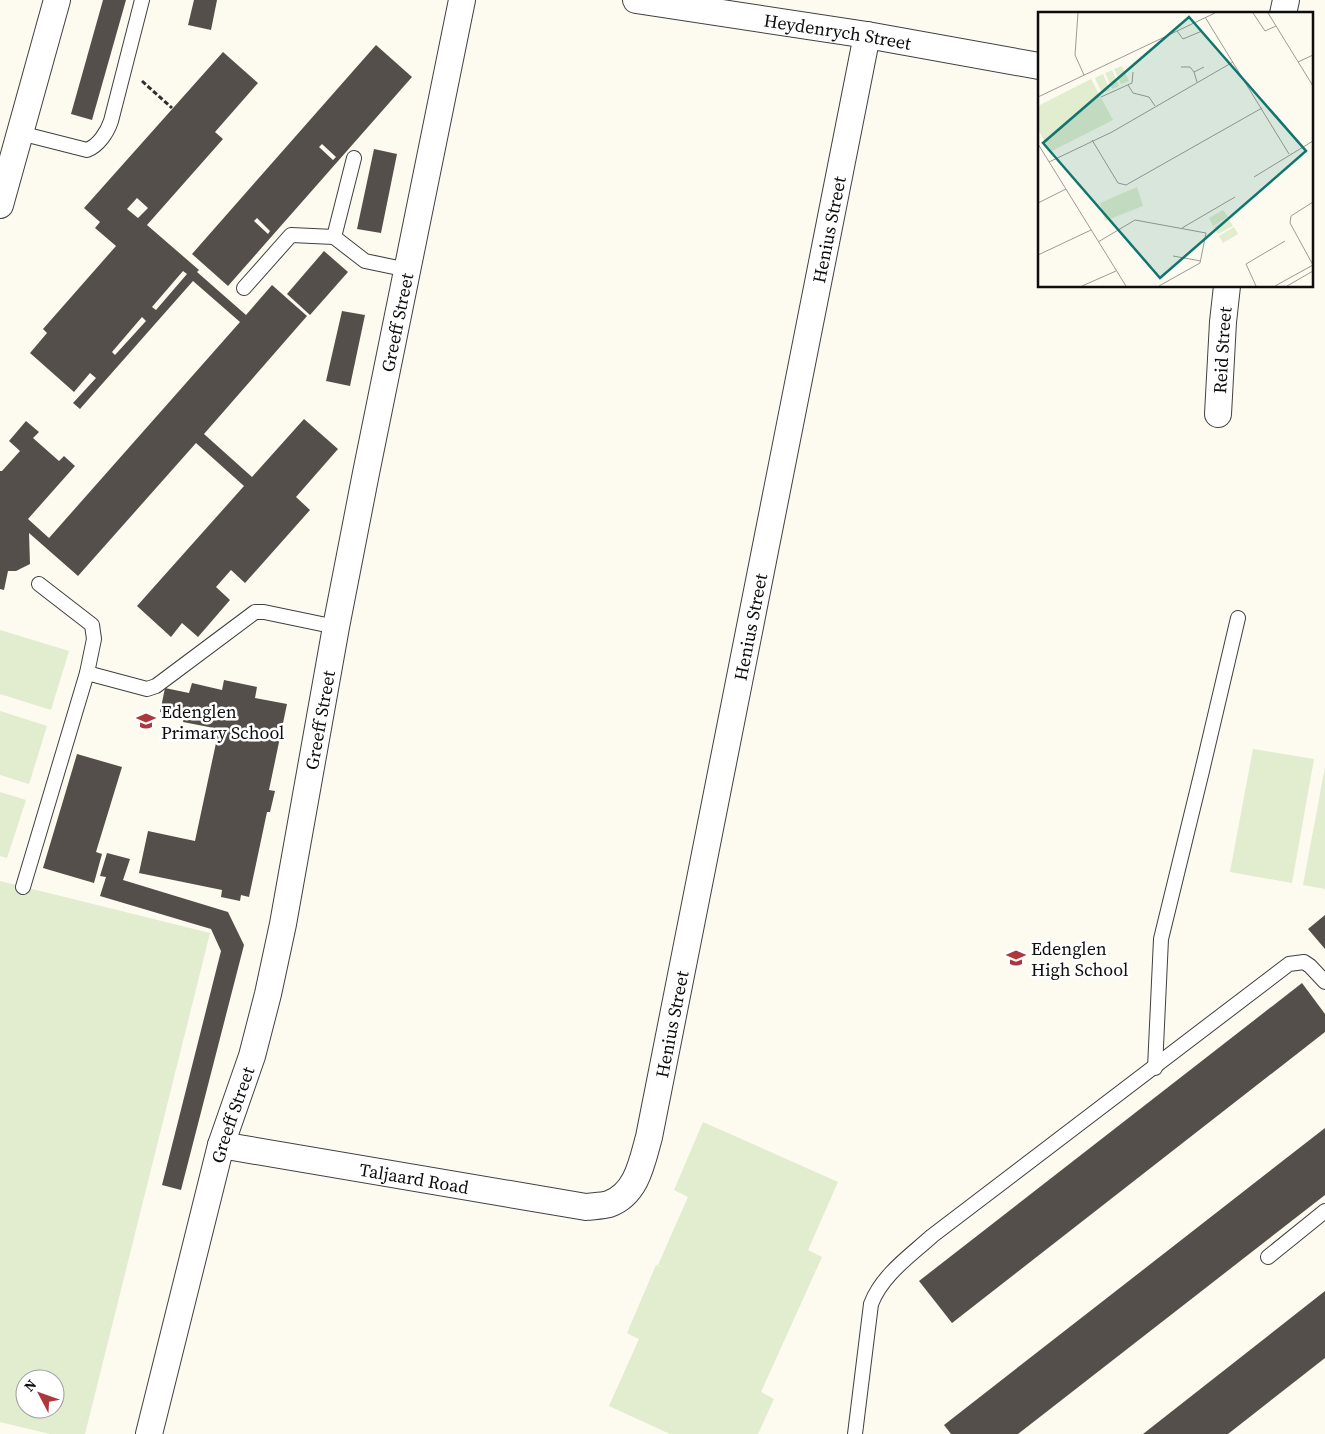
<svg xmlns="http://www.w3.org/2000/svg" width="1325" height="1434" viewBox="0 0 1325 1434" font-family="'Source Serif 4',serif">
  <rect width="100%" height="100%" fill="#fdfaf0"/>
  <!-- pitch -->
  <g fill="#e2ecce" fill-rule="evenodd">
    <polygon points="0,630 69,651 51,710 0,694"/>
    <polygon points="0,711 47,726 29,784 0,775"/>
    <polygon points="1253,749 1314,759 1292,883 1230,872"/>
    <polygon points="1325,767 1325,889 1303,885"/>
    <polygon points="0,792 26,800 7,858 0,856"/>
    <path d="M0,881l210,52 -125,501h-35l-50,-12zM25,1379h30v30h-30z"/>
    <polygon points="703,1122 838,1182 808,1250 822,1257 761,1392 774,1399 758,1434 670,1434 609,1406 639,1339 627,1333 656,1265 664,1268 658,1265 688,1197 674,1190"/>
  </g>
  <!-- building -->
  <g fill="#554f4b" fill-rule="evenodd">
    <polygon points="103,0 126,0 92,120 71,114"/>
    <polygon points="194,0 217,0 211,30 188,25"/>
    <path d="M376,45l36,32 -184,209 -36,-32zM322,144l14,13 -3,3 -14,-13zM257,218l13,13 -2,3 -14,-13z"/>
    <path d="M223,52l35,31 -43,49 8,7 -76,86 52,45 -2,2 49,43 26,-30 35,31 -103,118 48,43 52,-58 34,30 -42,48 14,13 -65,73 -14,-13 -15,17 14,13 -32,37 -16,-14 -11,14 -34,-31 107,-120 -48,-43 -118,133 -49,-43 1,31 -14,7h-8l-4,19 -4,-1v-118h2l18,-20 -11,-10 17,-20 13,11 -6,6 26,23 5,-5 11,10 -47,53 21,19 191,-216 -47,-41 -113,128 -7,-6 23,-25 -6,-5 -16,19 -44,-39 17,-20 -4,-4 73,-83 -21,-18 5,-6 -16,-14zM137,198l11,10 -10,10 -11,-9zM183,271l4,3 -31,36 -4,-3zM142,317l4,4 -31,34 -3,-3z"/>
    <polygon points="374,149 397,154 381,233 357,229"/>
    <polygon points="324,251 348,272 310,315 287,294"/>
    <polygon points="342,311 365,315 350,386 326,381"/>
    <polygon points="224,680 257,687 255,698 287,704 269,790 275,791 270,812 267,812 249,897 241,895 240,901 221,897 222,890 139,873 148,831 195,841 219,729 183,722 184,717 160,712 165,688 189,693 192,683 222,690"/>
    <polygon points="77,754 122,767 96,852 102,854 94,883 43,868"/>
    <polygon points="107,853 130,859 123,880 228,912 244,945 181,1190 162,1185 221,951 211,929 100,896 106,877 100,876"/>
    <polygon points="1325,915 1325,949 1308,929"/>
    <polygon points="1302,983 1325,1014 1325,1032 952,1323 919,1281"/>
    <polygon points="1325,1128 1325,1195 1018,1434 951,1434 944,1425"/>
    <polygon points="1325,1291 1325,1358 1228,1434 1143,1434"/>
  </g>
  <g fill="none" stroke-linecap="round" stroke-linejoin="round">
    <!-- service casing -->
    <g stroke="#404040" stroke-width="16">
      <g id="service">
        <path d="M20,133l67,17c11,-4 20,-17 24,-29l31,-121"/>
        <polyline points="354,158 334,237 365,261 408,270"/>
        <polyline points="244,288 291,235 334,237"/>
        <polyline points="87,673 147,689 156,686 255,612 264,612 336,627"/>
        <polyline points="23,887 87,673 94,639 92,625 39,584"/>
        <polyline points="1155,1068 1161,939 1202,771 1238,618"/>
        <polyline points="1268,1257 1325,1211"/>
        <path d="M855,1434l16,-130c11,-29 39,-48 61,-68l357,-272 15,-2 6,4 15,16"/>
      </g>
    </g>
    <!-- minor casing -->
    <g stroke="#404040" stroke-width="28">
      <g id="minor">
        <path id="s1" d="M636,0l231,35 172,31"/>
        <polyline points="1283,14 1286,0"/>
        <polyline points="0,205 57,0"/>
        <path id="s2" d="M1218,414l5,-92 4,-36"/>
        <path id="s3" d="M221,1145l365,62c7,-1 16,-1 23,-3 28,-10 33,-42 40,-67l218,-1102"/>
        <path id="s4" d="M149,1434l72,-289 31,-89 16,-62 15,-70 53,-297 30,-154 96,-473"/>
      </g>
    </g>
    <!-- path -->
    <polyline stroke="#2f2f2f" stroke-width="3" stroke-dasharray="5 2.5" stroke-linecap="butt" points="142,81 172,108"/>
    <!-- service -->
    <use href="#service" stroke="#fff" stroke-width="14"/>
    <!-- minor -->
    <use href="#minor" stroke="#fff" stroke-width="26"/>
  </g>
  <!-- icons -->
  <defs>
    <g id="school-bare" transform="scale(1.5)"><path d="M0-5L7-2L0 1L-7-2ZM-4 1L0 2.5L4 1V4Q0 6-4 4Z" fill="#ac373d" stroke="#fff" stroke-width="2.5" paint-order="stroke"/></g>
  </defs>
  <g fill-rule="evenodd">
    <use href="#school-bare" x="146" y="721"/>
    <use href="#school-bare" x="1016" y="958"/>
  </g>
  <g text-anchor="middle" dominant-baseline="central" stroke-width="5" stroke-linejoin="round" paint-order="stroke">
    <!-- street labels -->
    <g font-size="18" fill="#0d0d0d" stroke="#fff">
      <text stroke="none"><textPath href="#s1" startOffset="204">Heydenrych Street</textPath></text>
      <text stroke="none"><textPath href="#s3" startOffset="1400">Henius Street</textPath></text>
      <text stroke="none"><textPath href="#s4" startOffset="1140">Greeff Street</textPath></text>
      <text stroke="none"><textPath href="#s2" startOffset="64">Reid Street</textPath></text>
      <text stroke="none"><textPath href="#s3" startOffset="995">Henius Street</textPath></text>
      <text stroke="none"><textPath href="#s4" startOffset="735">Greeff Street</textPath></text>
      <text stroke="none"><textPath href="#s3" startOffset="590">Henius Street</textPath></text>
      <text stroke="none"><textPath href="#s4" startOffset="330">Greeff Street</textPath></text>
      <text stroke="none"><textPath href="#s3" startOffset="196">Taljaard Road</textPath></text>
    </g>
    <!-- poi labels -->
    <g font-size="18" fill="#0d0d0d" stroke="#fff" text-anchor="start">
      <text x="161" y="711">Edenglen<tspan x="161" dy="21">Primary School</tspan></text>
      <text x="1031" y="948">Edenglen<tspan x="1031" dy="21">High School</tspan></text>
    </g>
  </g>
  <!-- overview -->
  <g transform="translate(1038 12)">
    <rect width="275" height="275" fill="#fdfaf0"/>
    <path d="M84,54l7,15 -8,3 -7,-15zM74,58l7,16 -7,3 -7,-16zM65,62l7,16 -8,3 -7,-15zM53,67l22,41 -63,32 -12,-23v-23zM99,175l6,19 -38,15 -5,-18zM185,198l5,7 -15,9 -4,-8zM190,206l5,8 -15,8 -4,-7zM196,215l4,7 -15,9 -4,-7z" fill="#e2ecce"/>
    <path fill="none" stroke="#9d9b95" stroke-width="1" d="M40,1l-3,42 9,20M215,1l12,18 11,-5M230,1l45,73M167,5l84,137M139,19l6,8 19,-8M260,50l15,-7M143,55h9l4,5M159,70l-3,-10 10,-5M90,73l5,8 16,4 6,9M0,85l177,-84M63,85l31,-14 1,-11M54,128l26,43 8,2 136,-77M0,132l88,142M11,150l63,-30 121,-70M216,165l59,-36M0,191l28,-14M144,216l53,-31M60,230l37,-22 71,13 -6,30 -41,23M0,243l53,-25M135,244l28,5M275,253l-23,-42 1,-7 22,-14M44,274l34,-15M218,274l-10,-22 39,-23M237,274l38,-21M249,274l26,-15"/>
    <path fill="#0f766e" fill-opacity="0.15" stroke="#0f766e" stroke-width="2.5" d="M151,5l117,134 -146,127 -117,-135z"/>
    <rect width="275" height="275" fill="none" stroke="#0d0d0d" stroke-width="2.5"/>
  </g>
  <!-- north arrow -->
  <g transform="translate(40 1394) rotate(311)"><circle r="24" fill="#ffffff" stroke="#9e9e9e"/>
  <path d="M0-4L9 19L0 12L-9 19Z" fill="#ac373d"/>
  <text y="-8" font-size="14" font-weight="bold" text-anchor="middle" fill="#0d0d0d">N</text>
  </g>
</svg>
